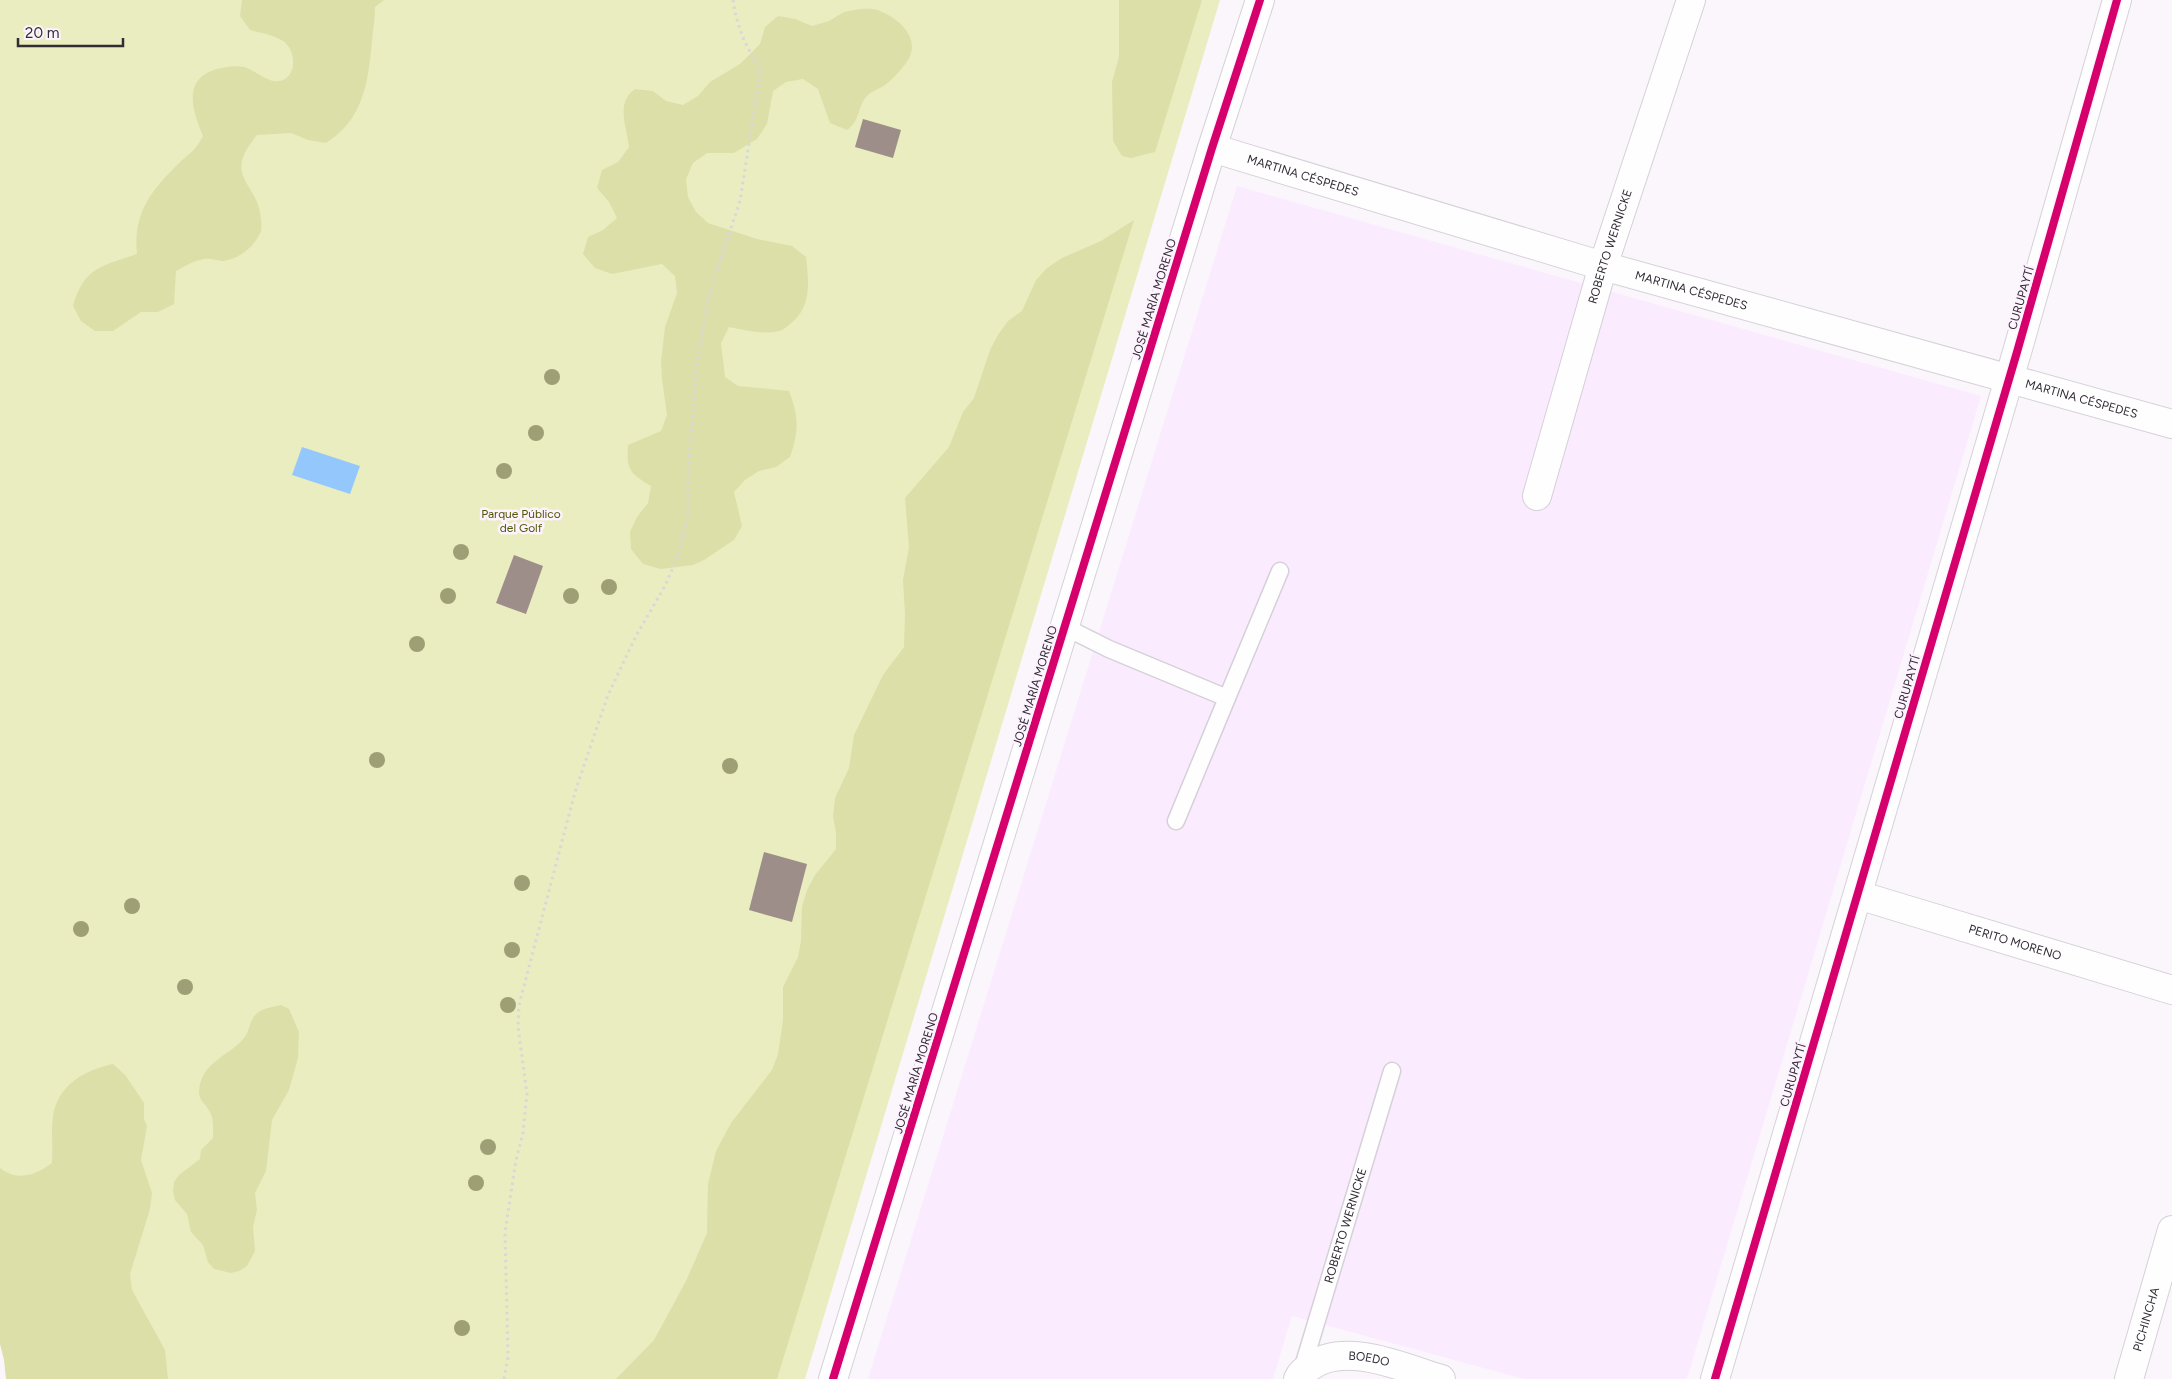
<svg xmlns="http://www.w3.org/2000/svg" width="2172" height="1379" viewBox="0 0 2172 1379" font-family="Figtree,sans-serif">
  <rect width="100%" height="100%" fill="#fbf6fc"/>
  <!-- built -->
  <polygon fill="#faecfe" points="1237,186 1981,396 1687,1379 1524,1379 1292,1316 1273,1379 868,1379"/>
  <!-- green -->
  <polygon fill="#eaedbf" points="0,0 1220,0 805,1379 40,1379 0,1189"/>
  <!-- forest -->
  <g fill="#dddfa9">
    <path d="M242,0h142l-9,7c0,12 -2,22 -3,34 -4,41 -8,78 -46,102l-18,-3 -17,-7 -34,2c-36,43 1,46 4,84 0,4 1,8 0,12 -6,15 -21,28 -38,30 -6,0 -12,-3 -19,-2 -11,2 -19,7 -28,12l-2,33 -16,8h-17l-28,19h-18l-14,-10 -8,-15c11,-39 29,-40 64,-52 -4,-40 13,-62 40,-89 13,-13 17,-12 26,-29 -10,-24 -22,-57 14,-67 8,-2 18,-4 27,-2 12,3 26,19 39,13 15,-7 12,-31 0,-39 -10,-6 -23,-8 -33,-11l-10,-14z"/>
    <polygon points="1119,0 1202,0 1155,152 1131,158 1122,156 1113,141 1112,82 1119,57"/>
    <path d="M860,9c6,0 14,-1 20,2 20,8 43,29 26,52 -6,8 -13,16 -21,22 -5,4 -12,5 -17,10 -11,10 -7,26 -21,35l-17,-7 -12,-34 -15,-10 -17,3 -13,9 -6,33 -10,15 -23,14h-27l-14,10 -7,16 2,18 8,15 12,11 49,16 35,7 14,11c3,26 6,51 -17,68 -3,2 -6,5 -10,6 -17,4 -34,-1 -50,-4l-8,16 4,34 13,9 51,5c10,26 10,40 1,66l-14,10 -17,4 -14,9 -11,12 8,34 -8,14 -30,20 -11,5 -32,4 -18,-5 -12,-15 -1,-17 7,-15 11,-14 3,-17c-21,-13 -25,-16 -23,-41l33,-14 6,-16 -5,-36 -1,-17 4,-35 12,-34 -2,-17 -13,-12 -50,10 -17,-6 -12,-14 5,-17 15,-7 14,-12 -8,-16 -12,-14 5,-18 16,-8 11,-15c-2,-20 -14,-44 6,-58l18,2 13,10 17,4 15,-9 12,-14 30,-18 20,-20 5,-17 13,-11 17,3 17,7 17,-5 15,-9z"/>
    <polygon points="1134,220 777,1379 616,1379 654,1340 686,1281 707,1233 708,1184 716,1151 731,1123 772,1070 778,1054 783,1020 783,987 798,957 801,941 802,907 807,890 815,875 836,849 836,833 833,816 835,798 849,768 854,735 883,675 904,647 905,614 903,580 909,547 905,498 949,447 963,412 974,398 990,350 998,335 1008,321 1022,311 1036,280 1047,268 1062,258 1101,241"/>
    <path d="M281,1005l8,4 10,23 -1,26 -9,32 -17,30 -6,51 -11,22 2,17 -4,17 2,24 -8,15 -8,5 -8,2 -17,-4 -6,-7 -5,-17 -12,-13 -4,-18 -12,-14 -2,-9 1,-9 5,-7 21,-16 1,-9 12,-12c0,-8 1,-19 -3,-26 -4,-8 -11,-11 -11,-20 1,-30 32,-37 45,-54 6,-7 5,-17 12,-24 7,-6 16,-7 25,-9z"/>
    <path d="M113,1064l13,12 18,27v16l3,7 -6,34 11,33 -2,16 -20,65 2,16 33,60 3,29h-162l-2,-19 -4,-16v-176c18,14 36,7 52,-5 1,-15 -1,-31 1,-46 4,-32 32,-47 60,-53z"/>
  </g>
  <!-- water -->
  <polygon fill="#94c8fc" points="302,447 360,466 350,494 292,475"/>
  <!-- building -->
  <g fill="#9d8e89">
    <polygon points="863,119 901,130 893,158 855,147"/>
    <polygon points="514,555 543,566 526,614 496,603"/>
    <polygon points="764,852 807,864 792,922 749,910"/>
  </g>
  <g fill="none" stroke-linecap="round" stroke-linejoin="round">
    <!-- lane casing -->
    <g stroke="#d6d1d8" stroke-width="19">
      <g id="lane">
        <polyline points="1065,627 1109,649 1227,698 1176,821"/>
        <polyline points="1227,698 1280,571"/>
        <path id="s1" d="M1301,1373l91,-302"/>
      </g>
    </g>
    <!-- street casing -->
    <g stroke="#d6d1d8" stroke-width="30">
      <g id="street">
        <path id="s2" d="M1212,148l391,118 569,158"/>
        <path id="s3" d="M1537,496l66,-230 88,-266"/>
        <path id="s4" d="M1858,895l314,95"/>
        <polyline points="833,1379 1212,148 1260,0"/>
        <path id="s5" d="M1298,1379c3,-7 7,-9 13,-13 35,-25 93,2 130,13"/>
        <polyline points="1715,1379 2017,352 2117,0"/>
        <path id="s6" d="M2129,1379l43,-149"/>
      </g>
    </g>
    <!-- path -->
    <path stroke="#d8d7d9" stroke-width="3" stroke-dasharray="2.5 4" stroke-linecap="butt" d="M504,1379l4,-22 -3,-125 11,-72 7,-27 4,-39 -9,-67 1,-22 56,-213 33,-97 28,-59 29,-50 13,-30 10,-41v-38l9,-115 13,-71 30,-90 20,-127c-3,-12 -10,-21 -15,-32 -6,-14 -10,-27 -12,-42"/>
    <!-- lane -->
    <use href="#lane" stroke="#fefeff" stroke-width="16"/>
    <!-- street -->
    <use href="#street" stroke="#fefeff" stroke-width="28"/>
    <!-- cycleway casing -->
    <g stroke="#fdf3ff" stroke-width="11">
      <g id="cycleway">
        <polyline points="833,1379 1212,148 1260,0"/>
        <polyline points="1715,1379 2017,352 2117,0"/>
      </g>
    </g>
    <!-- cycleway -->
    <use href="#cycleway" stroke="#d6006c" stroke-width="8"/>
  </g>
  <!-- trees -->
  <g fill="#9e9f74">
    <circle cx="552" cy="377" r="8"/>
    <circle cx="536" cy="433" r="8"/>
    <circle cx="504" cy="471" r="8"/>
    <circle cx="461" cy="552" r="8"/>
    <circle cx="609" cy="587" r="8"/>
    <circle cx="448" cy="596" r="8"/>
    <circle cx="571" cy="596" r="8"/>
    <circle cx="417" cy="644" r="8"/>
    <circle cx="377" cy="760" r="8"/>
    <circle cx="730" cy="766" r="8"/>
    <circle cx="522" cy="883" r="8"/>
    <circle cx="132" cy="906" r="8"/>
    <circle cx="81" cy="929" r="8"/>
    <circle cx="512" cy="950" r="8"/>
    <circle cx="185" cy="987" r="8"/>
    <circle cx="508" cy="1005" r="8"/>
    <circle cx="488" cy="1147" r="8"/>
    <circle cx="476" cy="1183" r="8"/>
    <circle cx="462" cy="1328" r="8"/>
  </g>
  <g text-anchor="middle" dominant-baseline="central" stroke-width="5" stroke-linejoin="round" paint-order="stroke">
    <!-- street labels -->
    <g font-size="12" fill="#322c34" stroke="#fdf3ff">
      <text stroke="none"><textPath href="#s2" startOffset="95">MARTINA CÉSPEDES</textPath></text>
      <text stroke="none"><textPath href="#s3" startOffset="260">ROBERTO WERNICKE</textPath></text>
      <text stroke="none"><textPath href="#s2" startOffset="500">MARTINA CÉSPEDES</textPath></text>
      <text transform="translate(2021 298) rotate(-74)">CURUPAYTÍ</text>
      <text transform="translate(1154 299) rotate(-73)">JOSÉ MARÍA MORENO</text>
      <text stroke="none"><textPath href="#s2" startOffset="905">MARTINA CÉSPEDES</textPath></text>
      <text transform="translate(1035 686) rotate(-73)">JOSÉ MARÍA MORENO</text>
      <text transform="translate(1907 687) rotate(-74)">CURUPAYTÍ</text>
      <text stroke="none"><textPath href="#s4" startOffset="164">PERITO MORENO</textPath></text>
      <text transform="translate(916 1073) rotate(-73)">JOSÉ MARÍA MORENO</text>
      <text transform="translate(1793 1075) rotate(-74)">CURUPAYTÍ</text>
      <text stroke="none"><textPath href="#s1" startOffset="154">ROBERTO WERNICKE</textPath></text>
      <text stroke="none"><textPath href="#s6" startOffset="62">PICHINCHA</textPath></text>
      <text stroke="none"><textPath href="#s5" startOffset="79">BOEDO</textPath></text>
    </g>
    <!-- park labels -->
    <g font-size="12" fill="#525704" stroke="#fdf3ff">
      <text x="521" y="514">Parque Público<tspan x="521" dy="14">del Golf</tspan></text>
    </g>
  </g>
  <!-- scale -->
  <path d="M18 38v8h105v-8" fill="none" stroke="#322c34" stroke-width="2.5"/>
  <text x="25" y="38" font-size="15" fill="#322c34" stroke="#fdf3ff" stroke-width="4" paint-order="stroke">20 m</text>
</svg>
